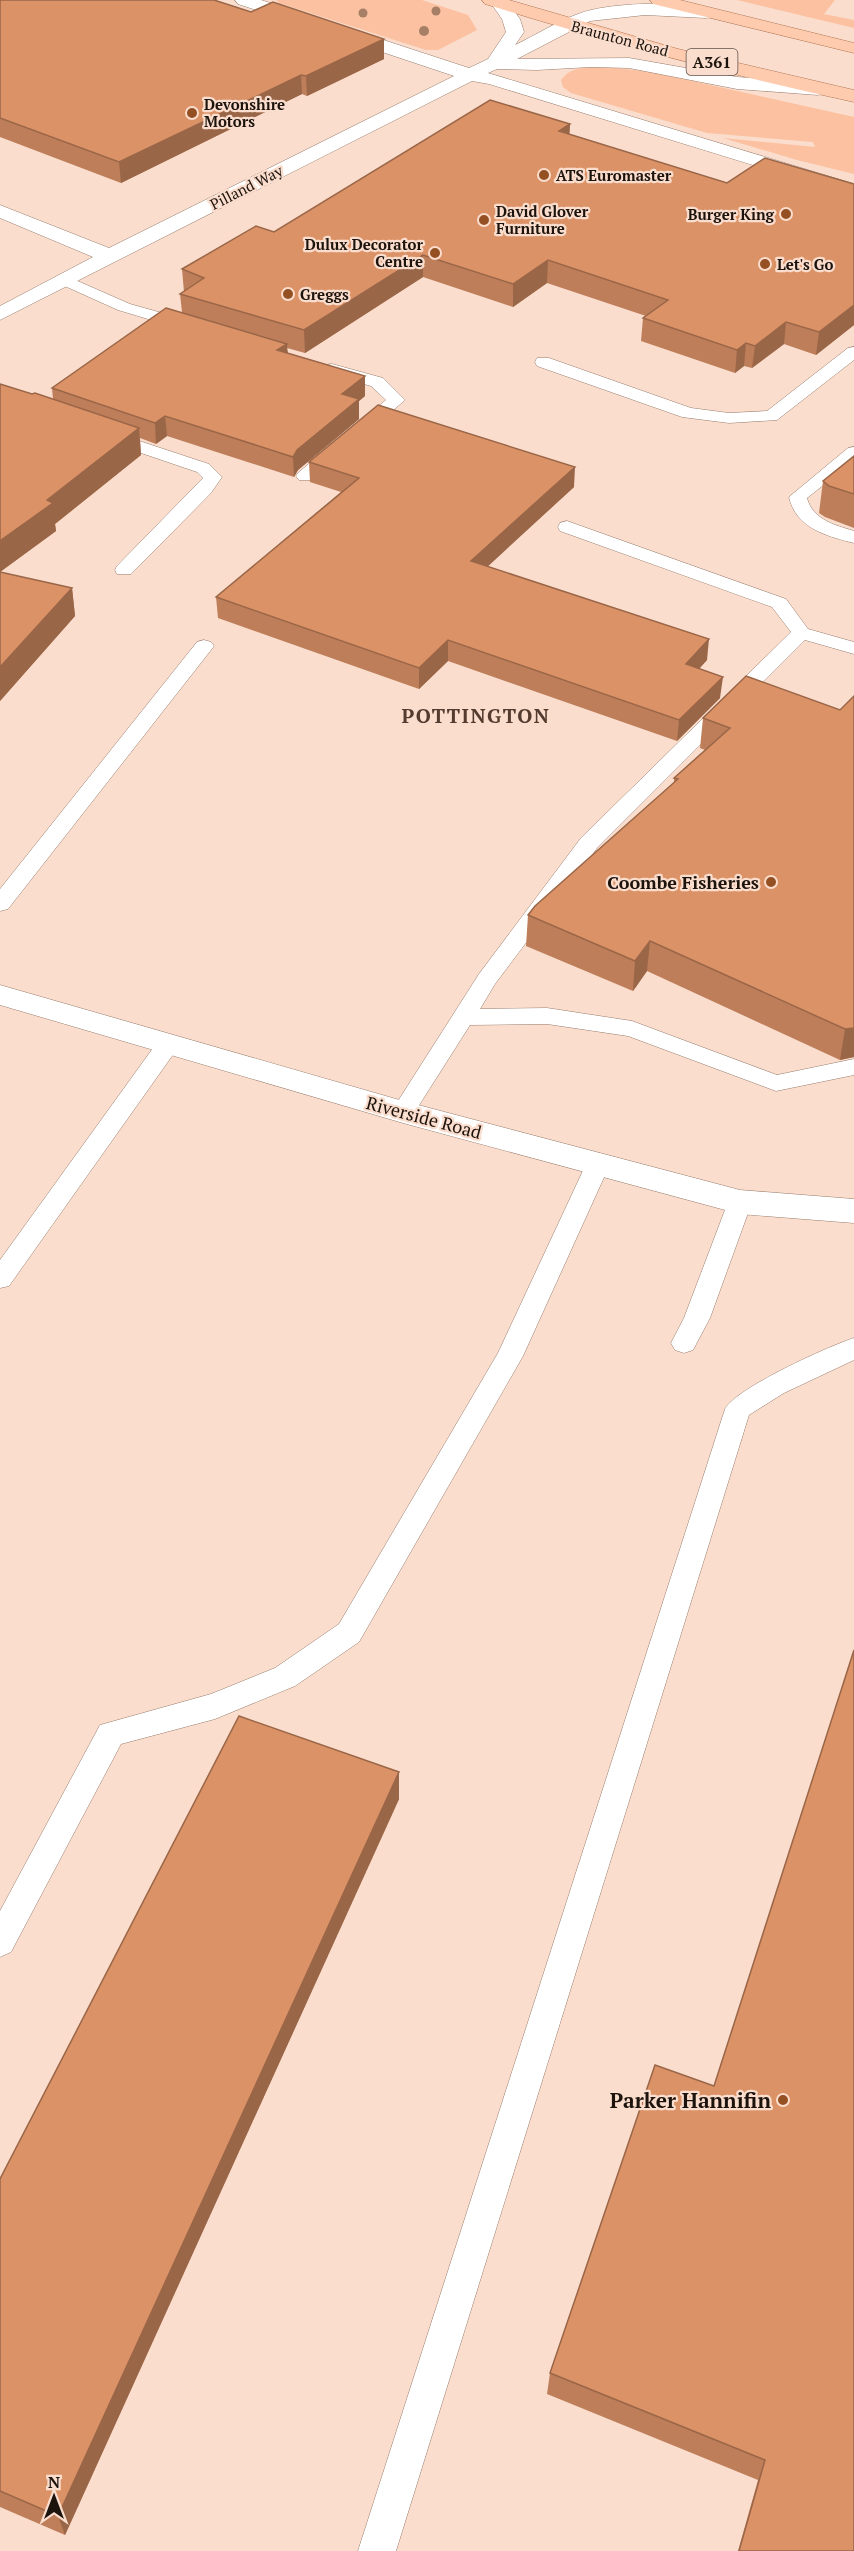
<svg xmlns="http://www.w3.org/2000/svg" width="854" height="2551" viewBox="0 0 854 2551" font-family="'PT Serif',serif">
  <rect width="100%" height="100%" fill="#faddcd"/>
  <!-- green -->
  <g fill="#fbc1a0">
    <polygon points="276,0 422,0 468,15 477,30 438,50 426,50 279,3"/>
    <polygon points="737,0 835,0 824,14 854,20 854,28"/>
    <path d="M606,67l46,5 202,45v57l-57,-14 -74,-22 92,9 -2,-5 -106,-9 -136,-40 -8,-6 -2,-7c11,-15 28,-12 45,-13z"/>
  </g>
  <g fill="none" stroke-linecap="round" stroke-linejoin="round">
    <!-- service casing -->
    <g stroke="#977d6e" stroke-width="1">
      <g id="service">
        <polygon points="64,275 130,304 194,322 196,326 188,331 118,310 58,283 56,280 58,277"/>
        <polygon points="854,347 854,360 777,420 729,423 682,417 537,366 535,362 537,358 549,358 691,408 729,413 767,411 848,348"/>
        <polygon points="332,364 383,378 405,400 311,480 299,480 296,476 299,472 386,400 371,386 326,373 324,369 326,365"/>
        <polygon points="109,431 209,464 222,477 211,493 131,574 117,574 115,570 117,566 203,478 197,472 103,440 100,436 103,432"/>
        <path d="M854,447v14l-47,37c6,22 28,27 47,33v12c-28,-7 -58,-15 -65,-46l59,-49z"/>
        <polygon points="567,521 786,599 808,629 854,642 854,654 805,640 597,848 495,984 480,1009 547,1008 632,1021 777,1075 854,1059 854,1075 776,1091 628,1036 547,1024 470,1025 411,1118 403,1120 395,1118 391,1112 479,974 581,838 791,632 772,607 560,531 558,527 560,523"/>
        <polygon points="204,640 211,642 214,646 211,650 8,909 0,911 0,889 197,642"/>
        <polygon points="169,1035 177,1037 181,1043 177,1049 9,1286 0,1288 0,1260 161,1037"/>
        <polygon points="599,1153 608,1156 611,1162 523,1356 359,1642 295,1686 215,1719 121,1744 11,1952 0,1957 0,1911 100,1725 211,1694 275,1668 339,1624 498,1353 587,1162 590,1156"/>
        <polygon points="740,1193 749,1196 752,1202 710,1318 693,1350 684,1353 675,1350 671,1343 684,1318 728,1202 731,1196"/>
        <path d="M854,1338v22l-70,33 -35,22 -353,1136h-38l367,-1142c11,-21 104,-63 129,-71z"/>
      </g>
    </g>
    <!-- minor casing -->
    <g stroke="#977d6e" stroke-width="1">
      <g id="minor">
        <path d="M235,0h26l208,68 19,-9 18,-27 -4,-13 -12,-17 2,-2h14l14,19 4,13 -9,13c21,-10 41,-23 63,-31 30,-12 103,-13 134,-5l3,4 -3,4 -6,1 -61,-3 -55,6 -73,38 112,-1 108,19 81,6 7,2 2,4 -2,4 -7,2 -81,-6 -108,-21 -38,-1 -54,3 -40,-1 -9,4 366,111v12l-365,-112 -17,-3 -472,239v-14l93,-49 -93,-39v-13l109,43 345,-172 -216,-72z"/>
        <polygon points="0,985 403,1101 740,1190 854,1199 854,1223 740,1214 403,1123 0,1005"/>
      </g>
    </g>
    <!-- primary casing -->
    <g stroke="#af7453" stroke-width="1">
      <g id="primary">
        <path d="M482,0h27l169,49 176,41v12c-125,-27 -247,-60 -369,-98z"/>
        <polygon points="650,0 680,0 854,43 854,53 653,4"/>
      </g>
    </g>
    <!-- service -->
    <use href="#service" fill="#fff" fill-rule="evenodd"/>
    <!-- minor -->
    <use href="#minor" fill="#fff" fill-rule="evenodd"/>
    <!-- primary -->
    <use href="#primary" fill="#fecbae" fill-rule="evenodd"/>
  </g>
  <!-- trees -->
  <g fill="#a67f66">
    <circle cx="436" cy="11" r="4.5"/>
    <circle cx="363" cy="13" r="4.5"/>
    <circle cx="424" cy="31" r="5"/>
  </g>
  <!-- wall -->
  <g fill="#bd7e59">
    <polygon points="0,0 384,59 307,96 302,94 121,183 0,137"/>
    <polygon points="570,124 569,134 727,183 854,184 854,325 816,355 784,344 752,368 744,366 735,373 641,341 643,318 646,316 547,283 513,307 423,277 305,353 287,348 288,353 365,376 365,396 359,401 359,419 298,470 294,477 167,436 156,444 140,438 141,455 55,524 56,531 0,572 72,588 75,616 0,701 0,384 32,394 53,399 52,388 182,312 180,294 184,292 182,269 274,232"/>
    <polygon points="854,456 854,528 825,517 819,513 823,481"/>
    <polygon points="309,462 574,487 487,566 707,660 699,669 720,698 677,741 448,661 419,689 218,618 216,597 341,492 310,482"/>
    <polygon points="746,676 854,1057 840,1060 647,971 633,991 526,946 528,915 674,783 674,778 705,750 700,748 703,718"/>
    <polygon points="399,1772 399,1799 65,2535 0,2507 0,2179"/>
    <polygon points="655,2065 854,2551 738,2551 758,2480 547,2394 550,2373"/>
  </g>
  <!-- shaded-wall -->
  <g fill="#9a6648">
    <polygon points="384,39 384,59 307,96 306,76"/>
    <polygon points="301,75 302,94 121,183 119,162"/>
    <polygon points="570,124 569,145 559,131"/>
    <polygon points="423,255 423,277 305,353 304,330"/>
    <polygon points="548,260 547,283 513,307 513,284"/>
    <polygon points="854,305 854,325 816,355 819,332"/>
    <polygon points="786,322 784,344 752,368 755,346"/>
    <polygon points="746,343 744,366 735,373 737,350"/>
    <polygon points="287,344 288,363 277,350"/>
    <polygon points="365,376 365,396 359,401 359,419 298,470 294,477 293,457 297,450 342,394"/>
    <polygon points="165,416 167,436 156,444 155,423"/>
    <polygon points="139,428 141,455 55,524 56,531 0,572 0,541 47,500"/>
    <polygon points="575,467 574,487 471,582 471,561"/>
    <polygon points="72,588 75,616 0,701 0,667"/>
    <polygon points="709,639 707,660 684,685 686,664"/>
    <polygon points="448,640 448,661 419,689 419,668"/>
    <polygon points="723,677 720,698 677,741 679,720"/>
    <polygon points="650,941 647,971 633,991 635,961"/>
    <polygon points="854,1028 854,1057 840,1060 845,1029"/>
    <polygon points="399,1772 399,1799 65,2535 58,2516"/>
  </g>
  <!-- building -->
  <g fill="#dc9267" stroke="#9a6648" stroke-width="1.5">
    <polygon points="0,0 214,0 251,12 273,2 384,39 306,76 301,75 119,162 0,118"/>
    <polygon points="490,100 570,124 559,131 727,183 765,158 854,184 854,305 819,332 786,322 755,346 746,343 737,350 643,318 668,300 548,260 513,284 423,255 304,330 180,294 204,278 182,269 256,226 274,232"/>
    <polygon points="166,308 287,344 277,350 365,376 342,394 359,399 297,450 293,457 165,416 155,423 52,388"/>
    <polygon points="0,384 32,394 35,393 139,428 47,500 53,503 0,541"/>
    <polygon points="378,405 575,467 471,561 709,639 686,664 723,677 679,720 448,640 419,668 216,597 359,478 309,462"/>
    <polygon points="854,456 854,494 829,486 823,481"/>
    <polygon points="0,572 72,588 0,667"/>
    <polygon points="746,676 840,710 854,696 854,1028 845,1029 650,941 635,961 528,915 535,906 678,779 674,778 730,728 703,718"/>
    <polygon points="854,1650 854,2551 739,2551 765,2460 550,2373 655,2065 714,2086"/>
    <polygon points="239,1716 399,1772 58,2516 0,2491 0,2179"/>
  </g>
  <!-- markers -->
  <g fill="#945023" stroke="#faddcd" stroke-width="2">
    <circle cx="192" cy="113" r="6"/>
    <circle cx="544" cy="175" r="6"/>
    <circle cx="786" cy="214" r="6"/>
    <circle cx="484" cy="220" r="6"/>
    <circle cx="435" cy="253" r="6"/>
    <circle cx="765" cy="264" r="6"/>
    <circle cx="288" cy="294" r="6"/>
    <circle cx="771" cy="882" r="6"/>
    <circle cx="783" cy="2100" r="6"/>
  </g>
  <g text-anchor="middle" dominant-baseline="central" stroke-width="4.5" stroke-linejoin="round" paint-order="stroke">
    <!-- far-street labels -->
    <g font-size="15" fill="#1c130d" stroke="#faddcd">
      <text transform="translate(620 38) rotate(15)">Braunton Road</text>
      <text transform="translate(246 187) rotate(-27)">Pilland Way</text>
    </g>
    <!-- far-poi labels -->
    <g font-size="15" font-weight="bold" fill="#1c130d" stroke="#faddcd" text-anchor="start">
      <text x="204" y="104">Devonshire<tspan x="204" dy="17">Motors</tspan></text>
      <text x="556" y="175">ATS Euromaster</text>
      <text x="496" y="211">David Glover<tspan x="496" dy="17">Furniture</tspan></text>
      <text x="774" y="214" text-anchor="end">Burger King</text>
      <text x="423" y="244" text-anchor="end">Dulux Decorator<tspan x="423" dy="17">Centre</tspan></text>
      <text x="777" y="264">Let's Go</text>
      <text x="300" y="294">Greggs</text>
    </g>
    <!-- shield labels -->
    <rect fill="#faddcd" stroke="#5f5047" stroke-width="1.5" x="686.5" y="49" width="51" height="26" rx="4.5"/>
    <g font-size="16" font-weight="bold" fill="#1c130d">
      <text x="712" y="62">A361</text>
    </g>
    <!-- poi labels -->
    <g font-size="18" font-weight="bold" fill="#1c130d" stroke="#faddcd" text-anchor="end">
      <text x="759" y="882">Coombe Fisheries</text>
    </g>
    <!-- street labels -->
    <g font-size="18" fill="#1c130d" stroke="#faddcd">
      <text transform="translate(424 1117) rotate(15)">Riverside Road</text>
    </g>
    <!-- far-district labels -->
    <g font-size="20" font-weight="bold" letter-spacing="1.5" fill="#533c2f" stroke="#faddcd">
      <text x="476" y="715">POTTINGTON</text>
    </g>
    <!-- near-poi labels -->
    <g font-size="21" font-weight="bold" fill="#1c130d" stroke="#faddcd" text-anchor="end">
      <text x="771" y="2100">Parker Hannifin</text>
    </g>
  </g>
  <!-- north arrow -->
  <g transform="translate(54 2497)" stroke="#faddcd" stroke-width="4.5" paint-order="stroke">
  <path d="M0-4.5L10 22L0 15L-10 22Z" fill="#1c130d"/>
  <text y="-9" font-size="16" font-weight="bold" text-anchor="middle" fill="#1c130d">N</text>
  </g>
</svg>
